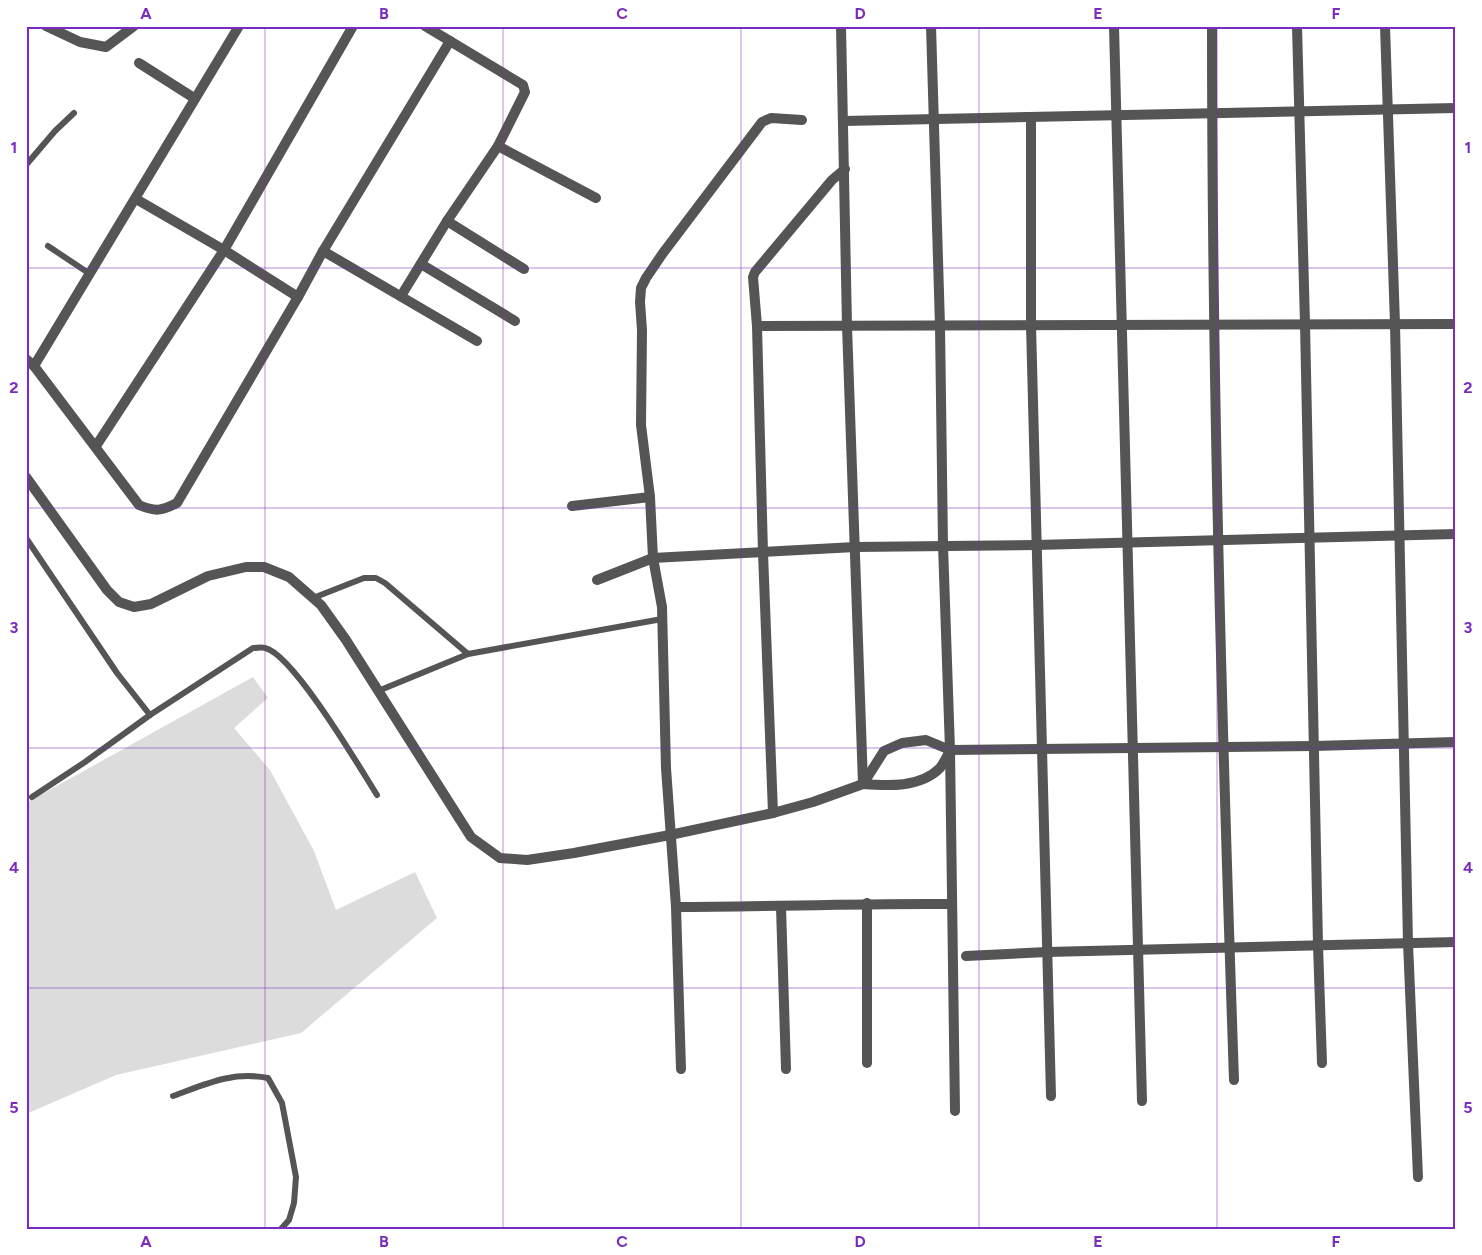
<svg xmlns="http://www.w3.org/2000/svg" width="1482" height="1255" viewBox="0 0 1482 1255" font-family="Figtree,sans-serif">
  <rect width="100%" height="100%" fill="#fff"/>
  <!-- green -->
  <polygon fill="#dcdcdc" points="253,677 268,698 234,728 270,770 314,851 336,910 415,872 437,918 301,1033 116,1075 26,1114 26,803"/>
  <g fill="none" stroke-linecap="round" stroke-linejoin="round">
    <!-- service -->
    <g stroke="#555" stroke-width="6">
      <polyline points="26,165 55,131 74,113"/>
      <polyline points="48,246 90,274"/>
      <path d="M26,538l91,135 33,42 103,-67c4,0 9,-1 12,0 28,6 95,120 112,147"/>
      <polyline points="313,598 364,578 376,578 385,583 468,654 662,619"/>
      <polyline points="378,691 468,654"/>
      <polyline points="32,797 85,762 150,715"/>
      <path d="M173,1096c33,-12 59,-25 95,-18l14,25 14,74 -2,26 -5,17 -8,9"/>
    </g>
    <!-- minor -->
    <g stroke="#555" stroke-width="10">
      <polyline points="46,26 80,42 106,47 134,26"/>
      <path d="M841,26l6,300 16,458c25,2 57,4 77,-16 4,-5 7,-12 10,-17"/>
      <polyline points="931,26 940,326 943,545 950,750 955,1111"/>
      <polyline points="1114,26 1142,1101"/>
      <path d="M1212,26c0,352 10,703 22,1054"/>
      <polyline points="1297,26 1305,324 1318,945 1322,1063"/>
      <polyline points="1385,26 1395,324 1408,943 1418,1177"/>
      <polyline points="139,63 194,98"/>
      <polyline points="1031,118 1031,325 1051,1096"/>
      <polyline points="844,121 1456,108"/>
      <polyline points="498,146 596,198"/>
      <polyline points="136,199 224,250 298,297"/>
      <polyline points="447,221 524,269"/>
      <polyline points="323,251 477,341"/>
      <polyline points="421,264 515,321"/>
      <polyline points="401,296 447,221 498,146 525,92 523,85 425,26"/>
      <polyline points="757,326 1456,324"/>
      <path d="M26,359l8,7 105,139c17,7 22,6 38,-2l121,-206 25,-46 127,-210"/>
      <polyline points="34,366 239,26"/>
      <polyline points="96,446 224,250 353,26"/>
      <polyline points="26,477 107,590 119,602 134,607 151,604 208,576 246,567 264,567 289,577 321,605 346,640 471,837 500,858 527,860 574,853 670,835 773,813 813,802 863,784 884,751 902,743 926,740 950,750 1314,746 1456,742"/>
      <polyline points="572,506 650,497"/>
      <polyline points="597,580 653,558 855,547 1036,545 1456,534"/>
      <polyline points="773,813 763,553 757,326 753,277 755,272 832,180 845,169"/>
      <path d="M676,907c92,0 183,-4 275,-3"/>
      <polyline points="781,907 786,1069"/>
      <polyline points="966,956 1047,952 1456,942"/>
      <polyline points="867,1063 867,903"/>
      <polyline points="681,1069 676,907 666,768 662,607 653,558 650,497 641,425 642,330 640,302 641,288 646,278 663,253 762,122 771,118 802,120"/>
    </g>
  </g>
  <!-- grid -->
  <path fill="none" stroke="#7b2cbf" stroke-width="1" stroke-opacity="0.55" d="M265,26v1203M503,26v1203M741,26v1203M979,26v1203M1217,26v1203M26,268h1430M26,508h1430M26,748h1430M26,988h1430"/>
  <!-- border -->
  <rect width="1482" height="1255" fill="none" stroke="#ffffff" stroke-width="55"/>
  <rect x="28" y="28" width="1426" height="1200" fill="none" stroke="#7b2cbf" stroke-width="2"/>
  <g font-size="16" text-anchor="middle" font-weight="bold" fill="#7b2cbf">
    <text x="146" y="19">A</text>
    <text x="384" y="19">B</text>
    <text x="622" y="19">C</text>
    <text x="860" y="19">D</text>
    <text x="1098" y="19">E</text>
    <text x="1336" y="19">F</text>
    <text x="14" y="153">1</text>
    <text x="1468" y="153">1</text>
    <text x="14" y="393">2</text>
    <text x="1468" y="393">2</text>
    <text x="14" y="633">3</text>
    <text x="1468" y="633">3</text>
    <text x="14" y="873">4</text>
    <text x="1468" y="873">4</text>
    <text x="14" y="1113">5</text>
    <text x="1468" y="1113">5</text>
    <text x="146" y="1247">A</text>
    <text x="384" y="1247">B</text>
    <text x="622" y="1247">C</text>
    <text x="860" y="1247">D</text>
    <text x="1098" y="1247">E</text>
    <text x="1336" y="1247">F</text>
  </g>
</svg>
